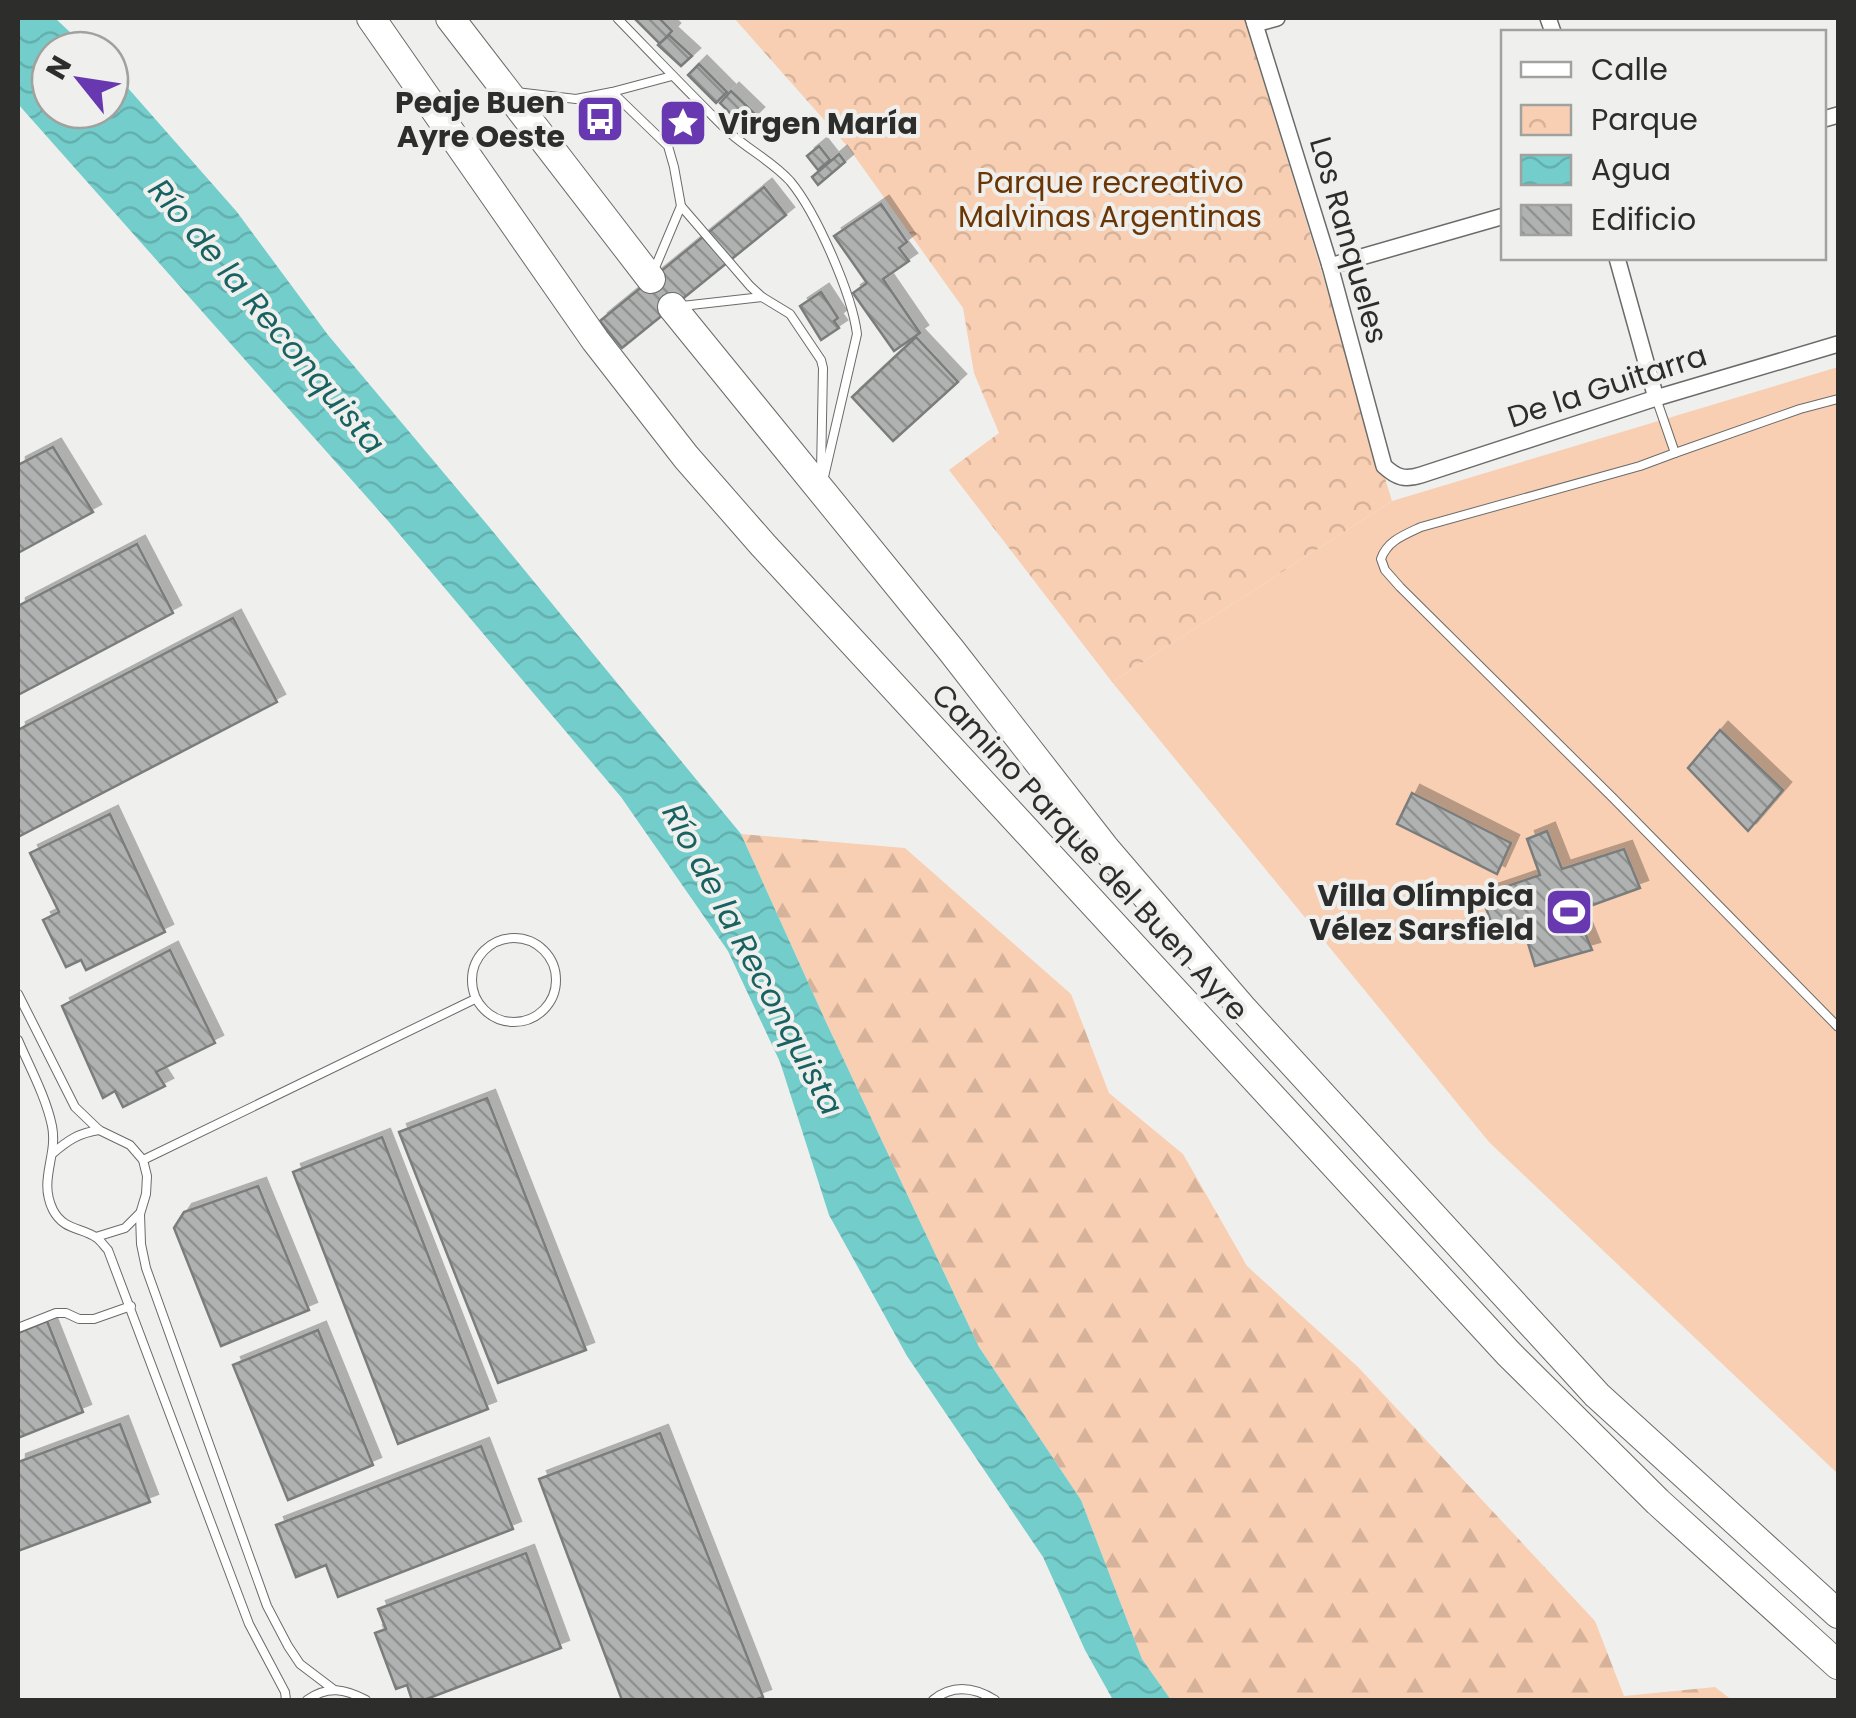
<svg xmlns="http://www.w3.org/2000/svg" width="1856" height="1718" viewBox="0 0 1856 1718" font-family="Poppins,sans-serif">
  <defs>
    <pattern id="forest-firs" width="22" height="20" patternUnits="userSpaceOnUse" patternTransform="scale(2.5)"><rect width="22" height="20" fill="#f9cfb3"/><path d="M5 1l3.5 6h-7zM16 11l3.5 6h-7z" fill="#d6b29a"/></pattern>
    <pattern id="park-crowns" width="20" height="18" patternUnits="userSpaceOnUse" patternTransform="scale(2.5)"><rect width="20" height="18" fill="#f9cfb3"/><path d="M2 6a3 3 0 1 1 6 0M12 15a3 3 0 1 1 6 0" fill="none" stroke="#d6b29a"/></pattern>
    <pattern id="water-waves" width="16" height="10" patternUnits="userSpaceOnUse" patternTransform="scale(2.5)"><rect width="16" height="10" fill="#73cdcb"/><path d="M0 5q4-4 8 0t8 0" fill="none" stroke="#64b0ae"/></pattern>
    <pattern id="building-back-hatch" width="6" height="6" patternUnits="userSpaceOnUse" patternTransform="scale(2.5)"><rect width="6" height="6" fill="#afb2b1"/><path d="M-1 5l2 2M0 0l6 6M5-1l2 2" fill="none" stroke="#8f9190"/></pattern>
    <filter id="shadow"><feDropShadow dx="8" dy="-8" stdDeviation="0" flood-color="#0004"/></filter>
  </defs>
  <rect width="100%" height="100%" fill="#eff0ed"/>
  <!-- grass -->
  <polygon fill="#f9cfb3" points="1838,367 1838,1474 1489,1142 1112,682 1392,501"/>
  <!-- forest -->
  <polygon fill="url(#forest-firs)" points="741,834 905,848 1071,994 1109,1093 1183,1154 1247,1266 1358,1367 1595,1621 1624,1696 1715,1687 1732,1700 1171,1700 1142,1659 1081,1500 979,1347 826,1022"/>
  <!-- park -->
  <polygon fill="url(#park-crowns)" points="734,18 1244,18 1392,501 1112,682 949,470 999,433 974,373 963,308 848,147"/>
  <!-- water -->
  <polygon fill="url(#water-waves)" points="18,18 55,18 89,50 50,50 50,110 110,110 110,69 120,79 237,212 328,335 490,528 741,834 826,1022 979,1347 1081,1500 1142,1659 1171,1700 1113,1700 1085,1650 1043,1557 907,1356 829,1215 780,1062 728,951 621,797 389,522 18,104"/>
  <!-- building -->
  <g fill="url(#building-back-hatch)" stroke="#7a7d7b" stroke-width="2.5" filter="url(#shadow)">
    <polygon points="634,18 659,18 672,31 660,44"/>
    <polygon points="669,35 692,56 681,66 658,45"/>
    <polygon points="699,64 727,92 716,103 688,75"/>
    <polygon points="731,91 756,115 744,127 720,103"/>
    <polygon points="819,146 830,160 818,170 807,156"/>
    <polygon points="839,154 845,162 818,185 812,177"/>
    <polygon points="764,187 786,215 622,348 600,321"/>
    <polygon points="881,204 907,242 899,248 909,261 883,279 920,333 894,351 853,293 867,283 834,236"/>
    <polygon points="821,292 838,318 834,321 839,328 821,340 800,306"/>
    <polygon points="916,337 958,382 893,441 852,397"/>
    <polygon points="53,447 93,512 18,553 18,465"/>
    <polygon points="137,544 173,613 18,695 18,606"/>
    <polygon points="233,618 277,702 18,837 18,730"/>
    <polygon points="1720,730 1783,790 1748,831 1688,768"/>
    <polygon points="1412,793 1511,843 1497,874 1397,824"/>
    <polygon points="110,814 165,932 86,970 81,960 66,967 43,920 59,912 30,853"/>
    <polygon points="1547,831 1562,869 1624,849 1640,888 1576,911 1592,950 1535,966 1523,927 1496,935 1481,895 1540,875 1527,839"/>
    <polygon points="170,950 215,1043 156,1072 165,1086 123,1107 115,1091 103,1098 62,1006"/>
    <polygon points="487,1098 586,1350 498,1383 399,1132"/>
    <polygon points="382,1137 488,1409 398,1444 293,1172"/>
    <polygon points="258,1186 309,1310 221,1346 174,1228 184,1212"/>
    <polygon points="47,1321 83,1412 18,1438 18,1333"/>
    <polygon points="318,1330 373,1465 288,1500 233,1365"/>
    <polygon points="120,1424 150,1502 18,1551 18,1462"/>
    <polygon points="660,1433 763,1697 755,1700 622,1700 539,1479"/>
    <polygon points="481,1446 513,1529 338,1597 326,1565 296,1577 276,1525"/>
    <polygon points="526,1553 561,1648 424,1700 412,1700 407,1685 396,1689 375,1633 386,1629 378,1609"/>
  </g>
  <g fill="none" stroke-linecap="round" stroke-linejoin="round">
    <!-- lane casing -->
    <g stroke="#6b6c6a" stroke-width="10">
      <g id="lane">
        <path d="M618,19c37,38 74,77 112,114 19,17 43,29 60,48 26,31 62,113 67,153l-34,147"/>
        <polyline points="516,92 576,99 612,92 668,146 674,167 681,206 654,270"/>
        <polyline points="612,92 672,76"/>
        <polyline points="681,206 750,286 762,297"/>
        <polyline points="682,306 762,297 790,314 821,360 823,368 821,471"/>
        <path d="M1656,398l19,55 -35,13 -219,61c-17,8 -34,14 -40,32l4,11 15,17 213,211 225,229"/>
        <polyline points="1675,453 1800,409 1838,399"/>
        <circle cx="514" cy="980" r="42"/>
        <polyline points="18,994 75,1107 99,1130 130,1145 143,1160 147,1176 146,1194 140,1214 141,1244 146,1268 267,1606 288,1646 300,1664 333,1689"/>
        <path d="M18,1040c12,28 28,57 34,86 6,30 -14,54 1,84 11,21 29,17 44,28 4,3 7,8 11,12l141,374 36,68 1,8"/>
        <path d="M52,1154c16,-14 27,-21 47,-24"/>
        <polyline points="143,1160 475,999"/>
        <polyline points="96,1237 125,1228 139,1214"/>
        <polyline points="18,1328 56,1313 66,1313 79,1319 94,1319 131,1306"/>
        <path d="M307,1700c21,-15 38,-11 59,0"/>
        <path d="M933,1700c20,-16 41,-13 62,0"/>
      </g>
    </g>
    <!-- street casing -->
    <g stroke="#6b6c6a" stroke-width="18">
      <g id="street">
        <path d="M1253,18l77,248 54,200c13,12 21,14 37,9l235,-77 182,-54"/>
        <polyline points="1548,18 1553,32"/>
        <polyline points="1255,24 1277,18"/>
        <polyline points="1824,119 1838,115"/>
        <polyline points="1617,258 1656,398"/>
        <polyline points="1330,266 1504,216"/>
      </g>
    </g>
    <!-- highway casing -->
    <g stroke="#6b6c6a" stroke-width="30">
      <g id="highway">
        <polyline points="371,18 595,340 686,457 763,545 1508,1353 1658,1502 1838,1665"/>
        <polyline points="450,18 651,279"/>
        <polyline points="672,307 951,650 1105,848 1244,1010 1597,1395 1838,1614"/>
      </g>
    </g>
    <!-- lane -->
    <use href="#lane" stroke="#fff" stroke-width="8"/>
    <!-- street -->
    <use href="#street" stroke="#fff" stroke-width="15"/>
    <!-- highway -->
    <use href="#highway" stroke="#fff" stroke-width="28"/>
  </g>
  <!-- icons -->
  <defs>
    <g id="bus-square" transform="scale(2.5)"><rect x="-9" y="-9" width="18" height="18" rx="4" fill="#6738b0" stroke="#eff0ed"/><path d="M-5-6H5V4H4V6H2V4H-2V6H-4V4H-5ZM-3.5-4V0h7V-4ZM-3.5 1.2v1.5H-2V1.2ZM2 1.2v1.5H3.5V1.2Z" fill="#fff"/></g>
    <g id="sight-square" transform="scale(2.5)"><rect x="-9" y="-9" width="18" height="18" rx="4" fill="#6738b0" stroke="#eff0ed"/><path d="M0-6L1.8-2.2L6-1.7L2.9 1.2L3.7 5.4L0 3.3L-3.7 5.4L-2.9 1.2L-6-1.7L-1.8-2.2Z" fill="#fff"/></g>
    <g id="stadium-square" transform="scale(2.5)"><rect x="-9" y="-9" width="18" height="18" rx="4" fill="#6738b0" stroke="#eff0ed"/><path d="M0-5a6.5 5 0 1 0 0 10a6.5 5 0 1 0 0-10ZM-3.5-1.8h7v3.6h-7Z" fill="#fff"/></g>
  </defs>
  <g fill-rule="evenodd">
    <use href="#bus-square" x="600" y="119"/>
    <use href="#sight-square" x="683" y="123"/>
    <use href="#stadium-square" x="1569" y="912"/>
  </g>
  <g text-anchor="middle" dominant-baseline="central" stroke-width="8" stroke-linejoin="round" paint-order="stroke">
    <!-- poi labels -->
    <g font-size="30" font-weight="bold" fill="#2d2e2c" stroke="#eff0ed" text-anchor="end">
      <text x="565" y="102">Peaje Buen<tspan x="565" dy="34">Ayre Oeste</tspan></text>
      <text x="718" y="123" text-anchor="start">Virgen María</text>
      <text x="1534" y="895">Villa Olímpica<tspan x="1534" dy="34">Vélez Sarsfield</tspan></text>
    </g>
    <!-- park labels -->
    <g font-size="30" fill="#6b3605" stroke="#eff0ed">
      <text x="1110" y="182">Parque recreativo<tspan x="1110" dy="34">Malvinas Argentinas</tspan></text>
    </g>
    <!-- street labels -->
    <g font-size="30" fill="#2d2e2c" stroke="#eff0ed">
      <text transform="translate(1349 240) rotate(74)">Los Ranqueles</text>
      <text transform="translate(1607 386) rotate(-18)">De la Guitarra</text>
      <text transform="translate(1090 852) rotate(47)">Camino Parque del Buen Ayre</text>
    </g>
    <!-- water labels -->
    <g font-size="32" font-style="italic" fill="#186262" stroke="#eff0ed">
      <text transform="translate(267 316) rotate(50)">Río de la Reconquista</text>
      <text transform="translate(753 959) rotate(62)">Río de la Reconquista</text>
    </g>
  </g>
  <!-- border -->
  <rect width="1856" height="1718" fill="none" stroke="#2d2e2c" stroke-width="40"/>
  <!-- legend -->
  <rect x="1501" y="30" width="325" height="230" fill="#eff0ed" stroke="#a1a2a0" stroke-width="2.5"/>
  <rect x="1521" y="62" width="50" height="15" fill="#ffffff" stroke="#a1a2a0" stroke-width="2.5"/>
  <text x="1591" y="80" font-size="30" fill="#2d2e2c">Calle</text>
  <rect x="1521" y="105" width="50" height="30" fill="url(#park-crowns)" stroke="#a1a2a0" stroke-width="2.5"/>
  <text x="1591" y="130" font-size="30" fill="#2d2e2c">Parque</text>
  <rect x="1521" y="155" width="50" height="30" fill="url(#water-waves)" stroke="#a1a2a0" stroke-width="2.5"/>
  <text x="1591" y="180" font-size="30" fill="#2d2e2c">Agua</text>
  <rect x="1521" y="205" width="50" height="30" fill="url(#building-back-hatch)" stroke="#a1a2a0" stroke-width="2.5"/>
  <text x="1591" y="230" font-size="30" fill="#2d2e2c">Edificio</text>
  <!-- north arrow -->
  <g transform="translate(80 80) rotate(300)"><circle r="48" fill="#eff0ed" stroke="#a1a2a0" stroke-width="2.5"/>
  <path d="M0-8L18 38L0 25L-18 38Z" fill="#6738b0"/>
  <text y="-15" font-size="28" font-weight="bold" text-anchor="middle" fill="#2d2e2c">N</text>
  </g>
</svg>
